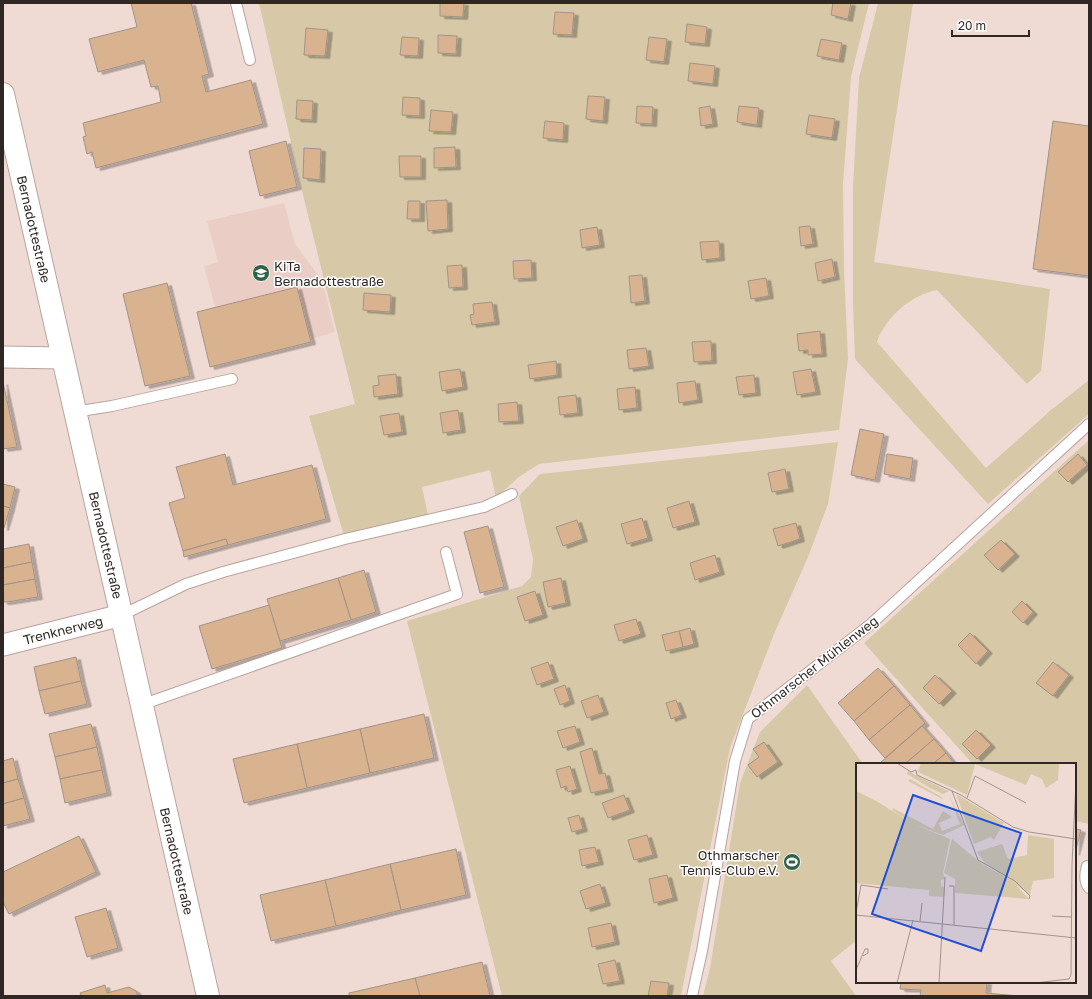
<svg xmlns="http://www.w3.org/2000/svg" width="1092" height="999" viewBox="0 0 1092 999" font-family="'Golos Text',sans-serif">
  <defs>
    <filter id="shadow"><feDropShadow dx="4.5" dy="2.5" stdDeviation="0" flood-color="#0004"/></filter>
  </defs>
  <rect width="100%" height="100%" fill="#f0dbd4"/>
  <!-- built -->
  <polygon fill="#eacec5" points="284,203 295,244 322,280 335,332 256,355 228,335 215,307 204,266 218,262 207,221"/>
  <!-- green -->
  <g fill="#d7c9a8">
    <polygon points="259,3 869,3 851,77 843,184 844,269 848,359 839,430 539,464 519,477 496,498 490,470 422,487 429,519 345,539 309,416 355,404 304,199"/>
    <path d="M878,3h35l-39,259 176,27 -9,82 -14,13 -90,-94c-25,4 -52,28 -60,52l109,126 65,-58 38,-30v34l-101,90 -133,-145 -2,-54v-119l6,-108z"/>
    <polygon points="1089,440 1089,824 1075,821 1075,764 970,764 971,762 864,643"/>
    <polygon points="838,442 828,504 808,557 774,634 730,748 681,996 502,996 407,621 522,586 531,577 533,559 519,496 540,474"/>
    <polygon points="807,685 863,764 857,764 857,940 831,961 856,996 703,996 710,968 740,783 760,732"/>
  </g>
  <!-- building -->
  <g fill="#d9b28f" stroke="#a19387" filter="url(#shadow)">
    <polygon points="131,3 191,3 209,74 202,76 206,92 251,80 263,124 96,168 92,152 87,154 83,137 86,136 83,123 161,102 158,86 151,87 144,60 98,72 89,39 137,27"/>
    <polygon points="440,3 464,3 463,17 440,16"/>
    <polygon points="833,3 851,3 848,19 831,15"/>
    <polygon points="555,12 574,13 572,35 553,34"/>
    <polygon points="687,24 707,27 705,44 685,42"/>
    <polygon points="306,28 328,30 325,56 304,55"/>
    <polygon points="438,35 457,36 456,54 438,53"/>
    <polygon points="402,37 419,38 418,56 400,55"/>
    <polygon points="649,37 667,39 664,62 646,60"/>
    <polygon points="821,39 842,43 839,60 817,56"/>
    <polygon points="690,63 715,66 713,84 688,81"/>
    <polygon points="588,96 605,97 603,121 586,119"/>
    <polygon points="403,97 420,98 420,116 402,115"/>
    <polygon points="297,100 313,101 312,120 296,119"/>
    <polygon points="637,106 653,107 652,124 636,123"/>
    <polygon points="710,106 713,124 701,126 699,108"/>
    <polygon points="739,106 759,108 757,125 737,122"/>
    <polygon points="431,110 453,112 451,132 429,131"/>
    <polygon points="809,115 835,119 832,138 806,134"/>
    <polygon points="545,121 564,123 563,140 543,138"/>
    <polygon points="1053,121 1089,126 1089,276 1033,269"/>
    <polygon points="286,141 297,187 260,196 249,151"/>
    <polygon points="455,147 456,167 434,168 434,148"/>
    <polygon points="304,148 321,149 320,180 303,178"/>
    <polygon points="399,156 421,156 421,177 400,177"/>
    <polygon points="447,200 448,229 428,231 426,201"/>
    <polygon points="408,201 420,201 420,219 407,219"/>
    <polygon points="810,226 813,244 801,246 799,227"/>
    <polygon points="597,227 600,245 582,248 580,230"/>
    <polygon points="719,241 720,258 702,260 700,242"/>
    <polygon points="832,259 835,277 818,281 815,263"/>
    <polygon points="531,260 532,278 514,279 513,261"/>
    <polygon points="462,265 463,287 449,288 447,266"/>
    <polygon points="642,275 645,301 631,303 629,276"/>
    <polygon points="766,278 769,296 751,299 748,281"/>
    <polygon points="167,283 190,376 145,386 123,294"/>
    <polygon points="297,287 311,342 210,367 197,312"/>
    <polygon points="364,293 391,295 390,312 363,310"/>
    <polygon points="492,302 495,322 472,325 470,315 474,314 473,304"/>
    <polygon points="820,331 822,354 808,355 808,350 799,351 797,334"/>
    <polygon points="711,341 712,361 694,362 692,342"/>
    <polygon points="646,348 649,366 629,369 627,350"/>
    <polygon points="556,361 557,375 530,379 528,365"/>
    <polygon points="460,369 463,387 442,391 439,372"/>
    <polygon points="811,369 816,392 797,395 793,372"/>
    <polygon points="396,374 398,394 374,397 373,386 379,385 378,376"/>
    <polygon points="754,375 756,393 739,395 736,377"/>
    <polygon points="695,381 698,400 679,403 677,383"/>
    <polygon points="3,382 17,447 3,449"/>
    <polygon points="635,387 637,408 619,410 617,389"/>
    <polygon points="576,395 578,413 560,415 558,397"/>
    <polygon points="517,402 519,421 499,422 498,404"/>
    <polygon points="458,410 461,430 443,433 440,413"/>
    <polygon points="399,413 402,432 384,435 380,416"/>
    <polygon points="860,429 884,434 875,480 851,475"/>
    <polygon points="225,454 233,485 312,465 326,519 228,545 226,539 183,551 169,503 185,498 176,467"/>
    <polygon points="887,454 913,458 910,479 884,474"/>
    <polygon points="1078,454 1087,465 1068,482 1058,472"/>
    <polygon points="785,469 789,489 772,492 768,473"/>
    <polygon points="3,484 15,487 10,508 3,506"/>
    <polygon points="689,501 695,522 673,528 667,508"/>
    <polygon points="3,506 10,508 4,528 3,528"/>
    <polygon points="642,518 648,538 627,544 621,524"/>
    <polygon points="577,520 583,539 563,546 556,527"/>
    <polygon points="796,523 800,539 778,546 773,529"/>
    <polygon points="488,526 504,587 480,593 464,532"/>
    <polygon points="226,539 228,545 184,557 183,551"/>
    <polygon points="1001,540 1015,554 998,570 984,555"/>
    <polygon points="29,544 32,562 3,568 3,549"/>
    <polygon points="715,555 720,572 695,580 690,563"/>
    <polygon points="32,562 35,579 3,585 3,568"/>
    <polygon points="364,570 376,612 351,620 338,578"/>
    <polygon points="338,578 351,620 280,641 267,599"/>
    <polygon points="561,578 566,603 548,607 543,582"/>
    <polygon points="35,579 38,597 7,602 3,602 3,585"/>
    <polygon points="535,591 543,615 525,621 517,597"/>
    <polygon points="1022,601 1033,612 1023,623 1012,612"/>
    <polygon points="269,605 282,648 212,669 199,626"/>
    <polygon points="636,619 641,634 619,641 614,625"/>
    <polygon points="690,628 694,644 683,647 679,631"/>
    <polygon points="679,631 683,647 666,651 662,635"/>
    <polygon points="970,633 988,651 976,664 958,645"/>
    <polygon points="76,657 81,681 39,691 34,667"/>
    <polygon points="548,662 554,679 537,685 531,668"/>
    <polygon points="1053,662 1069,675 1053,696 1036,683"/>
    <polygon points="878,668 894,686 854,721 838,703"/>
    <polygon points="935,675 952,691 939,704 923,688"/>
    <polygon points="81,681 87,704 45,714 39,691"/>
    <polygon points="565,685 570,701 560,705 554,689"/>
    <polygon points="894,686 910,705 869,740 854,721"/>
    <polygon points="598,695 604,712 587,718 581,701"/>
    <polygon points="676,700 682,715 671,719 666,703"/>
    <polygon points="910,705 925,723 885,758 869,740"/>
    <polygon points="424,714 434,758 370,773 360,729"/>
    <polygon points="91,724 97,747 55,757 49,734"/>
    <polygon points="575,726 580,742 563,748 557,731"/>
    <polygon points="922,726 934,739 905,764 881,764 880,763"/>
    <polygon points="360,729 370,773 307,788 297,744"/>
    <polygon points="976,730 991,745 977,759 962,744"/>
    <polygon points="934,739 946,753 933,764 905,764"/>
    <polygon points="764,742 778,762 757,777 748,765 759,757 753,749"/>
    <polygon points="297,744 307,788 244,803 233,759"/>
    <polygon points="97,747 102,770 60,779 55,757"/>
    <polygon points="592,748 599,774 605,773 609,789 591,793 580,752"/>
    <polygon points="946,753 955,764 933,764"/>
    <polygon points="13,758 18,779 3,783 3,761"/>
    <polygon points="570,766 577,789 568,792 566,786 561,788 556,770"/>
    <polygon points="102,770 107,793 65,803 60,779"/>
    <polygon points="18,779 24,798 3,804 3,783"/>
    <polygon points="624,795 630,810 608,818 602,803"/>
    <polygon points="24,798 30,819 3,826 3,804"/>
    <polygon points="579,815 583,829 572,832 568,818"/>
    <polygon points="1075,829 1081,830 1075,853"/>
    <polygon points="647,835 653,855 634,860 628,840"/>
    <polygon points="79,836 96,872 9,914 3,902 3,872"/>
    <polygon points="595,847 599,862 582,866 579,850"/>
    <polygon points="456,849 466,895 401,910 390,864"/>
    <polygon points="390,864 401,910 336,926 325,880"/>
    <polygon points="667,875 673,898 654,903 649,879"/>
    <polygon points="325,880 336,926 271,941 260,895"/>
    <polygon points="600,884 606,903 586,909 580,891"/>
    <polygon points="106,908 118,948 87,957 75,917"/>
    <polygon points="611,923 615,942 592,947 588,928"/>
    <polygon points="615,960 620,981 603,984 598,964"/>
    <polygon points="482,962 490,996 420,996 415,978"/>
    <polygon points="415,978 420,996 349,996 349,993"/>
    <polygon points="651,981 669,983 667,996 648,996"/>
    <polygon points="901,982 987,982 986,993 1019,996 920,996 921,990 900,989"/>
    <polygon points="105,985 107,993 129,987 136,991 138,996 81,996 80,993"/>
  </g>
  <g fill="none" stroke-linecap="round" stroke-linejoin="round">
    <!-- lane casing -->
    <g stroke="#b8a49e" stroke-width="12">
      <g id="lane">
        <polyline points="236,3 250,60"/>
        <polyline points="74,412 112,406 232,379"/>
        <polyline points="122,615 186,584 223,572 345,539 484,507 512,494"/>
        <polyline points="141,705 457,594 446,552"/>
        <path d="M1087,866c-2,7 -3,16 2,22"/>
        <polyline points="692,996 702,951 735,761 748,719 871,624 1089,424"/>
      </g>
    </g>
    <!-- street casing -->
    <g stroke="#b8a49e" stroke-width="23">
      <g id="street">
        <polyline points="3,357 63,358"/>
        <polyline points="3,645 122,615"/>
      </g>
    </g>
    <!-- secondary casing -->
    <g stroke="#b8a49e" stroke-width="24">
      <polyline id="secondary" points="3,94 208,996"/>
    </g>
    <!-- lane -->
    <use href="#lane" stroke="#fff" stroke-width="10"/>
    <!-- street -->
    <use href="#street" stroke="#fff" stroke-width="21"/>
    <!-- secondary -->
    <use href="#secondary" stroke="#fff" stroke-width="22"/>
  </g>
  <!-- icons -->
  <defs>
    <g id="school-disc" transform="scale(0.9)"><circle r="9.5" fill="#2e6348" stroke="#fff"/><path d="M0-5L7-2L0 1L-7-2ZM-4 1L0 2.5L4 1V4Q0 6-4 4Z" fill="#fff"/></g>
    <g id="stadium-disc" transform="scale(0.9)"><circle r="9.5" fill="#2e6348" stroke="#fff"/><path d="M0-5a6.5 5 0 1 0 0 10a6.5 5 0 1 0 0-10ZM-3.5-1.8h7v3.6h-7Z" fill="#fff"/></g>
  </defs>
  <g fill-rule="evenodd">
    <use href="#school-disc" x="261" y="273"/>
    <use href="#stadium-disc" x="792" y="862"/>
  </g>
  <g text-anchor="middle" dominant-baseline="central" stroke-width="3" stroke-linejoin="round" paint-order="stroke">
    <!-- street labels -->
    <g font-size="13" fill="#2f2724" stroke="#fff">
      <text transform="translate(34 229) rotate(77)">Bernadottestraße</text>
      <text transform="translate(106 545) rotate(77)">Bernadottestraße</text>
      <text transform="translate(63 630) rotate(-14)">Trenknerweg</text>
      <text transform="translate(814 667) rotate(-38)">Othmarscher Mühlenweg</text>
      <text transform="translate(177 861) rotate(77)">Bernadottestraße</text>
    </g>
    <!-- poi labels -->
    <g font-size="13" fill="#2f2724" stroke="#fff" text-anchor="start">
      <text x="274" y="266">KiTa<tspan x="274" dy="15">Bernadottestraße</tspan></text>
      <text x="779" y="855" text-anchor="end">Othmarscher<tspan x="779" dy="15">Tennis-Club e.V.</tspan></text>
    </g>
  </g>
  <!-- overview -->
  <g transform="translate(856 763)">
    <rect width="220" height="220" fill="#f0dbd4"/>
    <path d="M65,0h138l-1,17 -12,8 -4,-9 -11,-5 -5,11 -51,-21 -8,31 -49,-23zM52,8l40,20v1l-5,2 -13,-6 -23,-14zM54,16l30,17 4,4 -36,-19zM0,28l22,11 35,22 37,15 -7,34 2,6 -4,1v6l4,1 -1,10 -15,-1v-6l-73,-7zM100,31l48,29 -10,17 -3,-3 -17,7zM93,32l15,30 -21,10 -30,-11 -21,-14 1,-2 40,21 10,-18 9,6 -13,6 3,8 18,-7zM172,72l26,4v39l-21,3 -3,14 -45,-32 -8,-11 25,-8 6,15 19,-4zM96,76l29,24 31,18 17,18 -74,-6v-14l-11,-6z" fill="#d7c9a8"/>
    <path fill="none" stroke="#a3938e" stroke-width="1" d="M41,0l14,9 5,-2M60,7l1,5 44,20 52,32 16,5 47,7M96,28l26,69 37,21 15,15 -1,3M111,35l8,-22 51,27M93,123h5v39M0,150l5,-28 27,4M0,152l220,23M196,153l19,1M64,158l2,-18M0,207l9,-21h3v4l-5,3M41,220l16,-63M83,220l6,-106M179,220l34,-4 2,-4 1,-111 4,-82"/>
    <path fill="#1d4ed8" fill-opacity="0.15" stroke="#1d4ed8" stroke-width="2" d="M57,32l108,38 -40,118 -109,-37z"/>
    <rect width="220" height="220" fill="none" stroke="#2f2724" stroke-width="2"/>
  </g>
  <!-- border -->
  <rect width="1092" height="999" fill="none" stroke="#2f2724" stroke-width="8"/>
  <!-- scale -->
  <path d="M952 30v6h77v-6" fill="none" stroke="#2f2724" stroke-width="2"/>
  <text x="958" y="30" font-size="12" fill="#2f2724" stroke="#ffffff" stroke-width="3" paint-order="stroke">20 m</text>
</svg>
